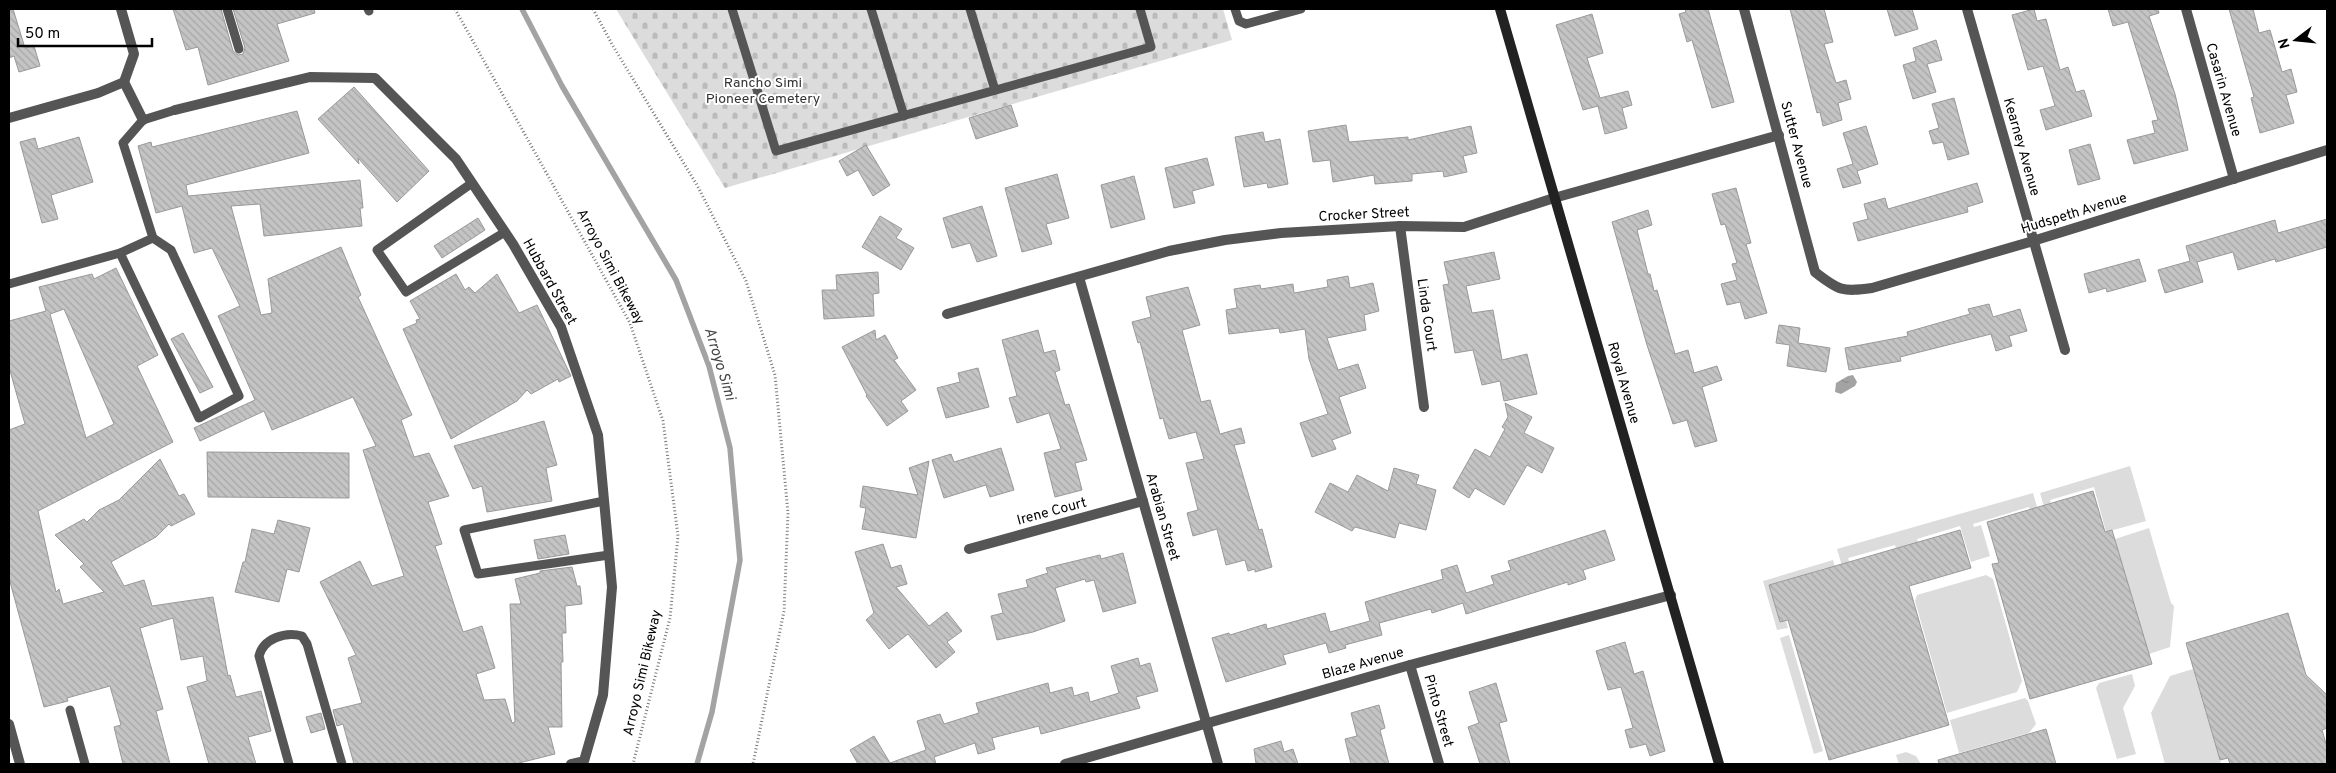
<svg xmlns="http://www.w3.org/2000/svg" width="2336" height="773" viewBox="0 0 2336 773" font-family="Overpass,sans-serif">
  <defs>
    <pattern id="cemetery-stones" width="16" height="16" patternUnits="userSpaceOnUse" patternTransform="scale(1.25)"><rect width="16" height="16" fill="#dcdcdc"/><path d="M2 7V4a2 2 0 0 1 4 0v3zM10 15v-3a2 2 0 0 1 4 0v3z" fill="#bbb"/></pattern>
    <pattern id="water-ripples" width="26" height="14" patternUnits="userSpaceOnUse" patternTransform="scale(1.25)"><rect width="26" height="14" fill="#a3a3a3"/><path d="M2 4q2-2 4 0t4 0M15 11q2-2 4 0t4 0" fill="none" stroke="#8b8b8b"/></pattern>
    <pattern id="building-back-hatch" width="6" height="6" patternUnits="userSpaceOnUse" patternTransform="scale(1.25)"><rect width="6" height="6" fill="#c4c4c4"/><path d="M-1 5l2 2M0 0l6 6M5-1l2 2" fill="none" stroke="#a7a7a7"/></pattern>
  </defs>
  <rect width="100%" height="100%" fill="#fff"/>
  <!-- grass -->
  <g fill="#dcdcdc">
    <polygon points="2130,466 2146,521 2106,532 2094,487 2050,500 2058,528 2051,531 2040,493"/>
    <polygon points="2033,493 2046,538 2039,540 2029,507 1973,524 1974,527 1981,525 1990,556 1971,562 1960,526 1917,539 1928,576 1905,583 1895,545 1848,558 1858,592 1850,594 1837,549"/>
    <polygon points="2149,528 2171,603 2174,606 2170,647 2149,654 2115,539"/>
    <polygon points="1833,560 1844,599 1835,602 1825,568 1807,574 1817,608 1798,613 1788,579 1769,585 1780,622 1786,621 1788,628 1777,630 1763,581"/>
    <polygon points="1986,575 1993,579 2022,681 2017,692 1947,713 1915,601 1917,595"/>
    <polygon points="1789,635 1823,751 1814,754 1780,638"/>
    <polygon points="2193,669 2221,764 2165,764 2151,713 2170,676"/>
    <polygon points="2132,674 2135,686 2123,708 2136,754 2117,759 2096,688 2099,683"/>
    <polygon points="2025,698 2028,701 2036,724 2029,733 1959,753 1950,720"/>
    <polygon points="1906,752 1916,756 1921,764 1899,764 1896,755"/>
  </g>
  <!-- cemetery -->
  <polygon fill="url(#cemetery-stones)" points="616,9 1223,9 1232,40 725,188"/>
  <!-- water -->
  <polygon fill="url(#water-ripples)" points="1853,375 1857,382 1855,386 1841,394 1835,392 1836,383 1848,376"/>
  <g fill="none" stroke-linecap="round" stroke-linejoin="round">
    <!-- stream -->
    <polyline stroke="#a3a3a3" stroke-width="5.5" points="522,9 562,86 676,280 709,366 730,448 740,560 712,712 697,764"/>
  </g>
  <!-- building -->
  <g fill="url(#building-back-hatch)" stroke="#999" fill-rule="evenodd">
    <polygon points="9,9 13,9 25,48 34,46 40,66 19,72 14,56 9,58"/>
    <polygon points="173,9 221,9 233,51 238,55 243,54 245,48 233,9 314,9 315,13 277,24 289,61 208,85 198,47 186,50"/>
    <polygon points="1685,9 1708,9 1734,102 1712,108 1692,40 1687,42 1679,14 1686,12"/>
    <polygon points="1790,9 1824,9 1833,42 1824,44 1836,83 1846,80 1851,99 1838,103 1842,120 1823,126 1820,112 1817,113"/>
    <polygon points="1887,9 1912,9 1918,29 1895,36"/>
    <polygon points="2034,9 2037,21 2046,19 2060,70 2068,67 2076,92 2084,90 2092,116 2046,130 2040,110 2055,106 2043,66 2028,70 2012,15"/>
    <polygon points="2108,9 2158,9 2159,13 2149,16 2175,94 2188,150 2134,164 2127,140 2155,133 2152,121 2158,120 2128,22 2113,26"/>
    <polygon points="2229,9 2253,9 2259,33 2270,30 2282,72 2291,69 2297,92 2286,95 2294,123 2260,133 2251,98 2254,97"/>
    <polygon points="1592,14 1603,53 1587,58 1600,98 1628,91 1632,105 1622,108 1627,128 1605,134 1598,106 1583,110 1556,25"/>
    <polygon points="1936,40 1942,60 1927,64 1936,92 1913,99 1903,65 1916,61 1913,48"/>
    <polygon points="354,87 429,171 397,202 358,158 359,164 318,119"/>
    <polygon points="1954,98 1969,154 1948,160 1943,142 1933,144 1929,131 1939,128 1932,104"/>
    <polygon points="1011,105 1018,126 976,139 969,118"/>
    <polygon points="297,111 309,153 186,185 188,196 360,180 363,208 360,208 362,226 264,236 260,204 231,206 261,315 272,313 268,279 341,247 361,295 358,297 412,415 401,420 414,457 429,453 449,496 428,502 442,544 435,546 463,632 482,626 495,668 476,674 484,700 505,699 512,723 515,722 510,604 521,604 515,579 540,573 540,571 572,567 577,586 580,586 582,604 565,606 566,633 562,633 563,662 561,662 562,727 548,727 555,754 515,764 354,764 343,724 337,726 333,710 362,703 348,658 356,655 320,582 360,561 372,586 404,576 363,450 376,446 353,397 272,430 264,411 200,441 194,428 255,400 218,316 240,306 212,248 194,253 182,206 156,213 138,146 151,142 152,147"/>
    <polygon points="1346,125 1349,142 1408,137 1408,140 1471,126 1477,153 1463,156 1467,172 1444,177 1443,171 1412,174 1412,181 1375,184 1374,175 1333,182 1330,160 1313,162 1308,131"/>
    <polygon points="1866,126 1878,164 1857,171 1861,183 1843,188 1837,169 1853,164 1843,133"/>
    <polygon points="1263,132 1265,142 1280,139 1288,184 1268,188 1267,183 1244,187 1235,137"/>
    <polygon points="79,137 93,182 51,195 58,219 42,223 20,142 35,138 38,149"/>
    <polygon points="2090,144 2100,179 2078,185 2069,150"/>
    <polygon points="866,145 890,185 873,196 858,170 847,176 839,161"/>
    <polygon points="1207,158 1214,185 1192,191 1195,203 1174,208 1165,168"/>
    <polygon points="1057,174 1069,218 1046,224 1052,244 1022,252 1005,188"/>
    <polygon points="1134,176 1145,219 1111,228 1101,185"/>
    <polygon points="1977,183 1983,202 1967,207 1968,212 1858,241 1853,223 1868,219 1864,204 1885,198 1888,209"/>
    <polygon points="1736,188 1751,243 1746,244 1767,313 1745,319 1740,302 1727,305 1721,284 1737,280 1732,264 1737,263 1725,224 1721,225 1712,194"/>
    <polygon points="982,206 997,256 977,262 970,243 952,248 943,218"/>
    <polygon points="1648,210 1652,225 1637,230 1648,274 1650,274 1654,291 1657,290 1675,354 1688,350 1694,373 1717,366 1722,380 1702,387 1717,441 1695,447 1687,420 1673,424 1647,345 1612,222"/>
    <polygon points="880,216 902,229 896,238 914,248 901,270 862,247"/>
    <polygon points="478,218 485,230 442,258 434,246"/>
    <polygon points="2327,219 2327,247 2276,262 2275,259 2238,270 2233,252 2197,262 2203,282 2165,293 2158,270 2190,261 2186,246 2275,220 2278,233"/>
    <polygon points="1494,252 1500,279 1466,286 1472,313 1493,310 1502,360 1527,354 1537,394 1504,401 1500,381 1482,385 1473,350 1455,353 1443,285 1449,284 1444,262"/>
    <polygon points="2139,259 2146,281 2107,292 2106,288 2089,293 2084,274"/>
    <path d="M116,268l42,87 -21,11 36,76 -135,69 18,81 3,-3 4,15 41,-12 -24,-25 4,-3 -29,-29 29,-16 3,3 12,-12 20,-10 41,-41 19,37 5,-2 11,20 -24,12 -2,-2 -13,13 -45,25 13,24 20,-6 8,26 61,-9 15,79 2,-1 6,22 25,-6 10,40 -23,6 8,27h-47l-22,-77 20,-6 -4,-25 -22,4 -8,-42 -33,10 23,81 -7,2 14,53h-47l-9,-37 7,-2 -11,-39 -43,12 1,3 -24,6 -35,-129v-148l16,-6 -16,-57v-46l37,-10 -7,-24 53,-13 2,5zM64,309l50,115 -28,14 -36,-124z"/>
    <polygon points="878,272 879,293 873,294 874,316 824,319 822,290 837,290 836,275"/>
    <polygon points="456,274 465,290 469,287 475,293 497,274 519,313 537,305 571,376 559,382 558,379 531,394 527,390 517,401 451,439 403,329 417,323 416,320 420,319 410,301"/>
    <polygon points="1348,276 1350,288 1373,283 1379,311 1364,315 1366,330 1327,338 1338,370 1358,364 1366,388 1339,397 1351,433 1332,440 1336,449 1312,457 1300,423 1328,414 1309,359 1305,329 1280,333 1279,328 1229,334 1226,310 1237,308 1234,289 1260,285 1261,289 1293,284 1294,293 1328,287 1327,280"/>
    <polygon points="1188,287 1200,325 1182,330 1201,402 1210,400 1220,434 1241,428 1245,443 1234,445 1259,530 1262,529 1272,567 1255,572 1255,569 1248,571 1245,560 1226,565 1217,529 1193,536 1187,513 1198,510 1186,463 1204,459 1196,432 1169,439 1163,418 1160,419 1140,342 1138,343 1132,322 1151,317 1146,297"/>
    <polygon points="1989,304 1993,317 2020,309 2027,331 2009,336 2012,346 1996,351 1991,334 1900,357 1901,361 1849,370 1845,348 1908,336 1907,332 1970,314 1968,309"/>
    <polygon points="1779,325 1800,328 1798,343 1830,348 1826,372 1787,366 1790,345 1776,343"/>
    <polygon points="875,330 876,340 885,335 898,358 894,360 916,390 901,401 908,411 887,426 866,396 867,395 842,347"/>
    <polygon points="1038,330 1044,353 1055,350 1060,370 1055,372 1065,405 1069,404 1087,460 1075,463 1082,490 1055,497 1044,453 1061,449 1049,413 1017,423 1009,398 1017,396 1002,340"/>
    <polygon points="183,333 213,387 200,393 171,339"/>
    <polygon points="978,368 989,407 946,418 937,388 960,382 958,373"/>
    <polygon points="1505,403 1532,417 1524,433 1554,448 1542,473 1527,465 1504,505 1475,488 1469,498 1453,488 1475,449 1490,457 1505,429 1502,427 1508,417"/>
    <polygon points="544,421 557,465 546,468 552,501 487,512 482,486 473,489 454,446"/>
    <polygon points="1001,448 1014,490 990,497 986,485 944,498 932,460 951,454 954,462"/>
    <polygon points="207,452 349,453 349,498 208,497"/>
    <polygon points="929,461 916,538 862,529 866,508 860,507 863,486 918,495 909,468"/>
    <polygon points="1394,468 1419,475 1416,484 1436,490 1426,530 1399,523 1395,538 1355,527 1352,531 1315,512 1330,483 1348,492 1357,475 1388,491"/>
    <polygon points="2093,491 2105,532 2112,530 2152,664 2030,699 1992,564 1999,563 1987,522"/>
    <polygon points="278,520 310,528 299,572 287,569 279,602 235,592 243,562 245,562 252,529 274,534"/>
    <polygon points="1605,530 1615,560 1583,570 1586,579 1568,585 1568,582 1466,614 1463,603 1432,613 1431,609 1379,623 1382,635 1345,645 1346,648 1329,653 1326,643 1283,655 1286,664 1226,682 1212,638 1229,633 1230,635 1266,624 1267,629 1325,613 1330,632 1370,621 1365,602 1443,579 1441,570 1457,565 1466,593 1494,584 1491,576 1511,570 1508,561"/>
    <polygon points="1960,530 1971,568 1909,586 1949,725 1829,760 1788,620 1780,622 1769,585"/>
    <polygon points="565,535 569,554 538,559 534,540"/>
    <polygon points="883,544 891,568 901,565 907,584 896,587 929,626 947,612 962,631 947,642 955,652 936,668 908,634 889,649 866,620 874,613 855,552"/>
    <polygon points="1123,553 1136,603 1103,612 1094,580 1086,582 1085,579 1055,588 1065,621 1033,632 997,640 991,616 1003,613 998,594 1028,587 1026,580 1048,573 1046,568 1100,555 1101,559"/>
    <polygon points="2288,613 2306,675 2327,695 2327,728 2322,730 2327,747 2327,764 2230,764 2228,758 2220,760 2186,643"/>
    <polygon points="1625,642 1634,674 1643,671 1665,751 1650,756 1646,744 1630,748 1625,730 1633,728 1621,687 1608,690 1596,651"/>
    <polygon points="1138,658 1140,666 1150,663 1158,691 1136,697 1140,708 1041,734 1039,726 992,738 995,749 978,754 975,743 934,757 936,764 858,764 850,750 874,736 890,763 926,750 917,721 940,714 944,724 979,713 976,703 1048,683 1050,693 1072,687 1074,696 1088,692 1090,702 1119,693 1111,666"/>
    <polygon points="1496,683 1507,721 1499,723 1510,764 1480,764 1468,727 1479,723 1469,692"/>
    <polygon points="1379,705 1385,728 1380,730 1389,764 1351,764 1345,739 1357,736 1351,713"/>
    <polygon points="321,713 325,729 311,733 306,717"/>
    <polygon points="2046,729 2056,764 1939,764 1938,760"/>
    <polygon points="1281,741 1284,752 1293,749 1298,764 1256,764 1254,749"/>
  </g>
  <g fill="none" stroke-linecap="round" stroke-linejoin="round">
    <!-- path -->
    <g stroke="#777" stroke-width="3" stroke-dasharray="1 2.5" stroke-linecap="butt">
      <polyline points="455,9 630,323 663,421 678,536 670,618 633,764"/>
      <polyline points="593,9 613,46 697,185 746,281 775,375 788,513 784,611 753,764"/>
    </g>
    <!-- service -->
    <g stroke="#555" stroke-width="9">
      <polyline points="227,9 239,49"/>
      <polyline points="368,9 369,11"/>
      <polyline points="732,9 776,151 1151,47 1140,9"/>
      <polyline points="871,9 904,116"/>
      <polyline points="970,9 995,90"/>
      <polyline points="1235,9 1239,21 1246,24 1301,9"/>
      <polyline points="472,183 377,250 406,292 505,232"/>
      <polyline points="120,253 199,418 239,396 171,250 153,238"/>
      <polyline points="9,284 120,253 153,238 123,143 143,120 175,110"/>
      <polyline points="604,501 464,530 478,574 609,555"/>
      <polyline points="70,710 85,764"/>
      <path d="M289,764l-30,-108c4,-17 26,-25 43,-20l5,8 35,120"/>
    </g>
    <!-- minor -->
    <g stroke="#555" stroke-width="10">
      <path d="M1744,9l71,263c24,19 28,20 57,16l161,-47 294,-91"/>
      <polyline points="1967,9 2065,350"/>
      <polyline points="2186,9 2234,179"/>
      <polyline points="124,82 143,120"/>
      <polyline points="175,110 310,77 375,78 456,159 513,244 561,327 598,435 612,587 603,695 584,761 571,764"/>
      <polyline points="9,118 98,93 124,82 134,54 121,9"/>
      <polyline points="1400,226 1424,407"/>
      <polyline points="1079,277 1218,764"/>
      <polyline points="947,314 1169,251 1225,240 1281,233 1400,226 1464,227 1554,198 1779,135"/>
      <polyline points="969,549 1143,501"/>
      <polyline points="1410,665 1439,764"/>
      <polyline points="1065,764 1410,665 1671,595"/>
    </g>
    <!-- tertiary -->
    <polyline stroke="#555" stroke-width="10" points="9,724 20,764"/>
    <!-- secondary -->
    <polyline stroke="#222" stroke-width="10" points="1500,9 1719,764"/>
  </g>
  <g text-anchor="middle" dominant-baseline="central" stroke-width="4" stroke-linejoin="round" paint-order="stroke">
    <!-- park labels -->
    <g font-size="14" fill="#333" stroke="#fff">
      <text x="763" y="83">Rancho Simi<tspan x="763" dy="16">Pioneer Cemetery</tspan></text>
    </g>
    <!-- street labels -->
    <g font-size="14" fill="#000" stroke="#fff">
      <text transform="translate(2223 90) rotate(74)">Casarin Avenue</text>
      <text transform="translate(1796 145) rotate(75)">Sutter Avenue</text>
      <text transform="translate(2021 147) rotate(74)">Kearney Avenue</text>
      <text transform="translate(2074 214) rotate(-17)">Hudspeth Avenue</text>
      <text transform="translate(1364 215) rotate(-3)">Crocker Street</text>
      <text transform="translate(610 267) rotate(62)">Arroyo Simi Bikeway</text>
      <text transform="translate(549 282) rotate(61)">Hubbard Street</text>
      <text transform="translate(1426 315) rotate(82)">Linda Court</text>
      <text transform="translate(1623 383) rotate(74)">Royal Avenue</text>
      <text transform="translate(1052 512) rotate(-15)">Irene Court</text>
      <text transform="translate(1162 517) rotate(74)">Arabian Street</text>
      <text transform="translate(1363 664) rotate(-16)">Blaze Avenue</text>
      <text transform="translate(643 673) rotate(-77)">Arroyo Simi Bikeway</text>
      <text transform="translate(1438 711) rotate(74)">Pinto Street</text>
    </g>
    <!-- water labels -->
    <g font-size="15" font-style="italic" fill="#444" stroke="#fff">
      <text transform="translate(719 364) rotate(73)">Arroyo Simi</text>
    </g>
  </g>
  <!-- border -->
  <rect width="2336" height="773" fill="none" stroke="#000000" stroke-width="20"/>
  <!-- north arrow -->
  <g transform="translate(2296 40) rotate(254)" stroke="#ffffff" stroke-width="4" paint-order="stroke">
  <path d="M0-4L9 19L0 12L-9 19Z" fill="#000000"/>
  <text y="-8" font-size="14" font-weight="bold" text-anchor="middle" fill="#000000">N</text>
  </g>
  <!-- scale -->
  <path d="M18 38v8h134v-8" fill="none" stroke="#000000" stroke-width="2.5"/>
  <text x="25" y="38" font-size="15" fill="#000000" stroke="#ffffff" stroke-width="4" paint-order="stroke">50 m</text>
</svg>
